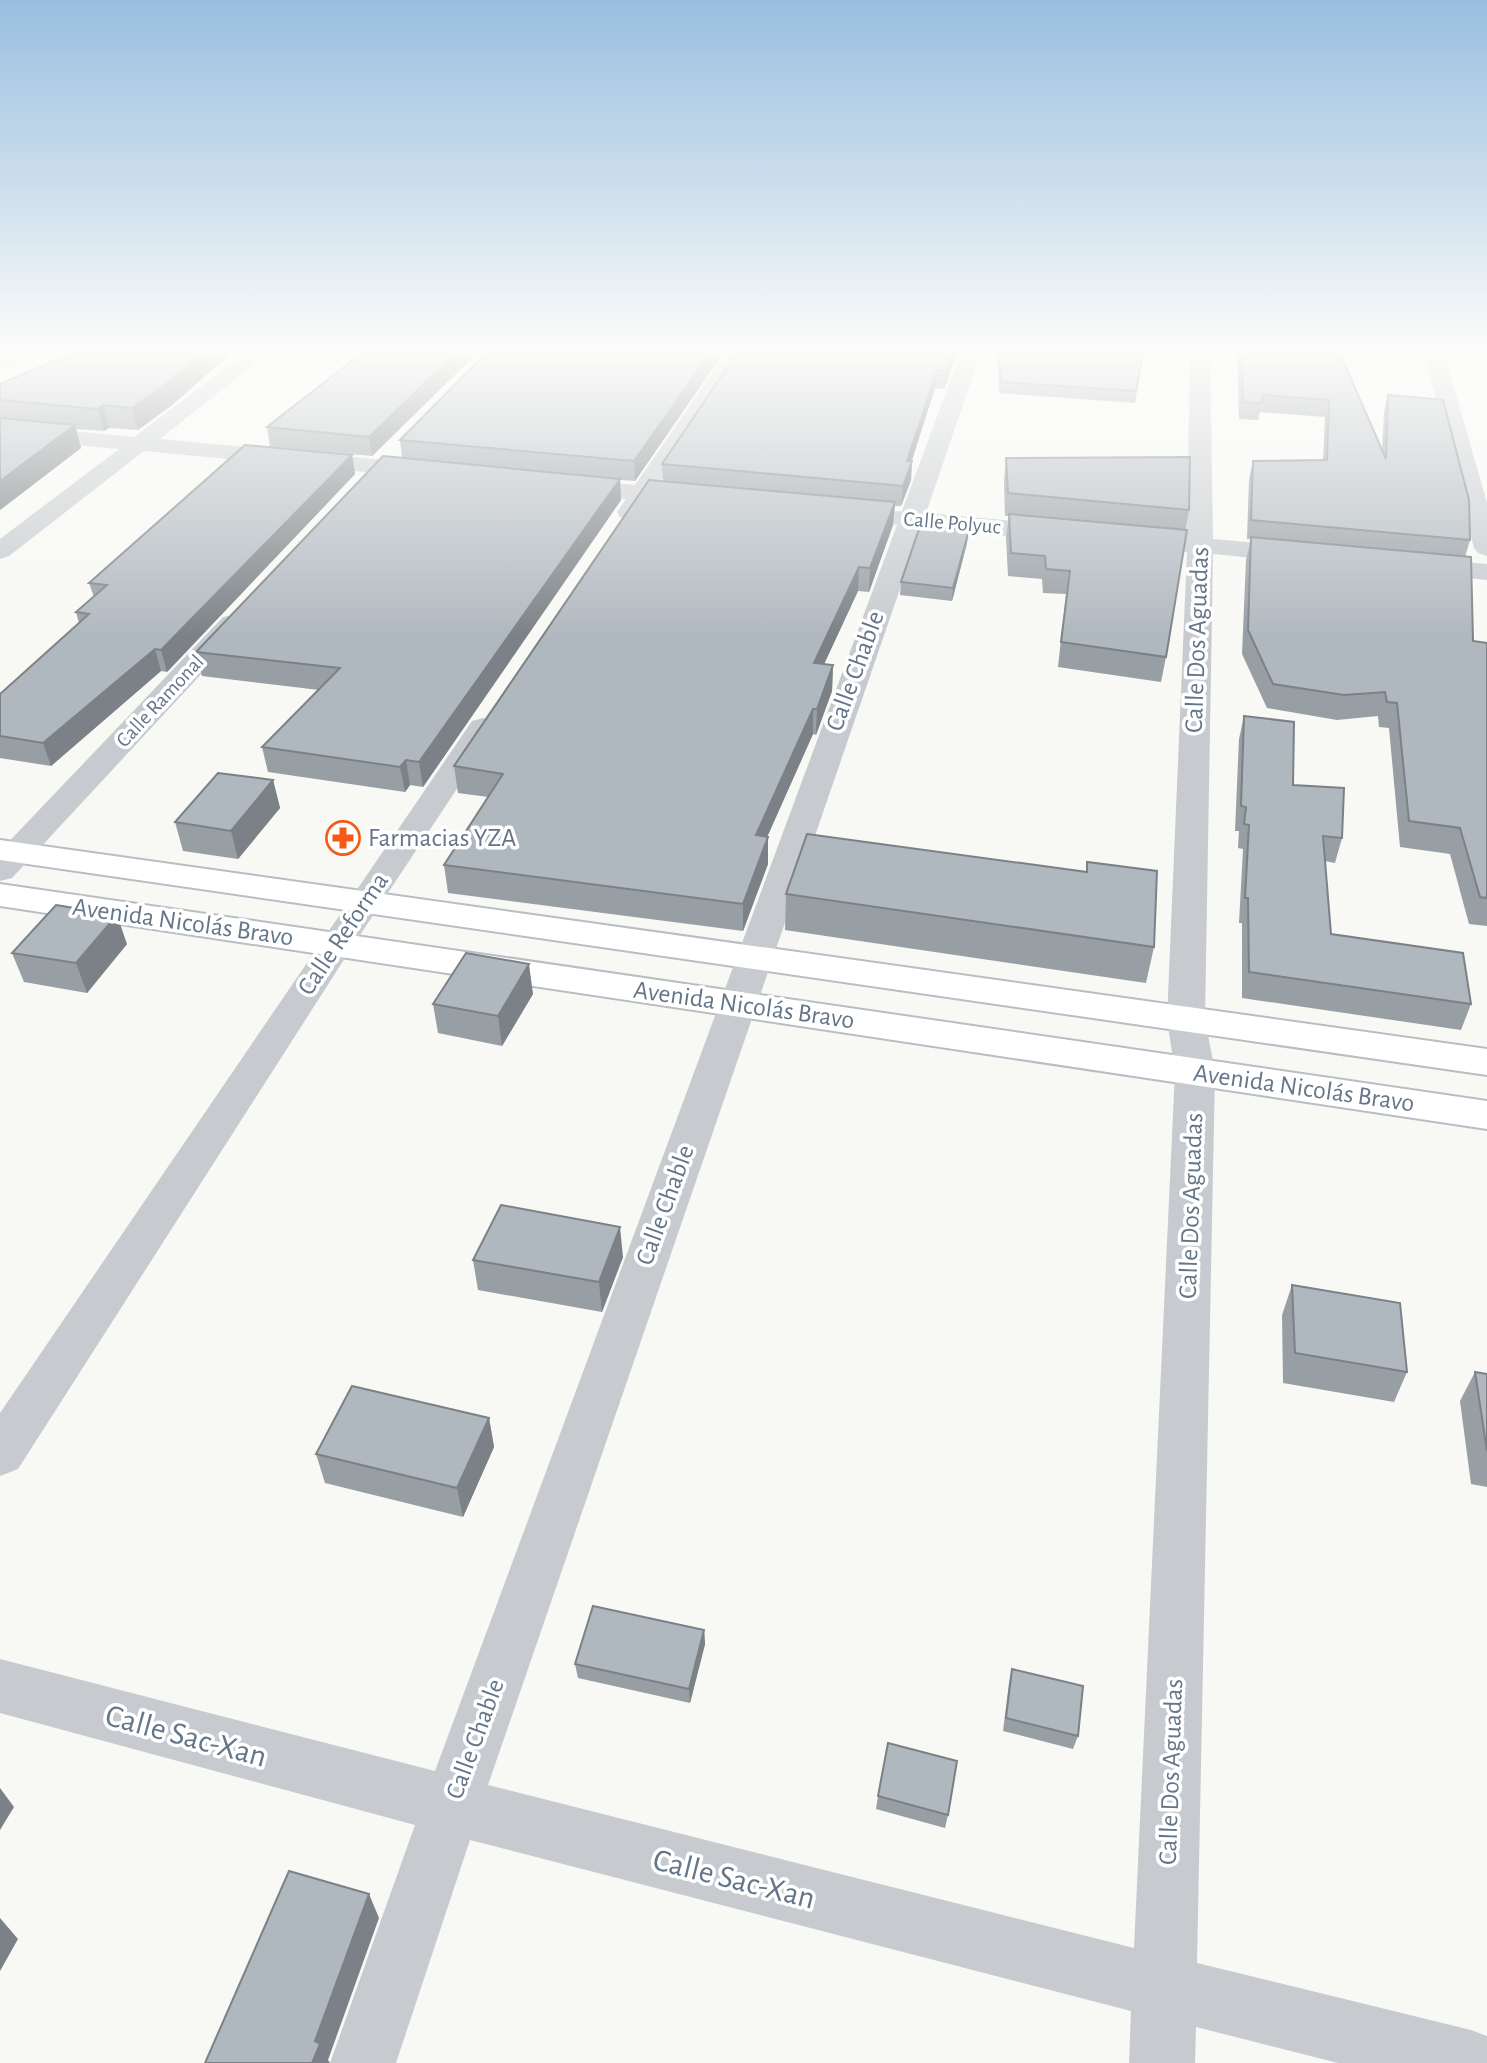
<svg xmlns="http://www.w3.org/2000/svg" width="1487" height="2063" viewBox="0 0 1487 2063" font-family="'Alegreya Sans',sans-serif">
  <rect width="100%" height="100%" fill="#f8f8f5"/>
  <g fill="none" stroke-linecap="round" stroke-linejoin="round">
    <!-- secondary casing -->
    <g stroke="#b9bec3" stroke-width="4">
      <g id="secondary">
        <polygon points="0,840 1487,1049 1487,1075 0,860"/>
        <polygon points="0,884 1487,1101 1487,1129 0,906"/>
      </g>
    </g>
    <!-- street -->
    <g fill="#c7cbcf" fill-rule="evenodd">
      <polygon points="11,349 35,349 7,368 0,370 0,355"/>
      <polygon points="251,349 273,349 160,439 427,464 435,466 439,471 435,476 427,478 144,451 9,556 0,559 0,539 119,449 0,438 0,424 134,437"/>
      <polygon points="729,349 749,349 657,487 700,493 703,498 700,503 691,505 649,501 638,517 629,519 620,517 617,512 626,499 562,491 558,486 562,481 570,479 635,485"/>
      <polygon points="962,349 982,349 926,513 1061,525 1070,528 1074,533 1070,538 1061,541 921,528 488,1785 1134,1948 1175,1072 1167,1019 1187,552 1167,548 1163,543 1167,538 1187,536 1190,349 1210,349 1213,539 1301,547 1310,550 1314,555 1310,560 1301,563 1213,554 1205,1019 1215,1072 1197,1963 1471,2030 1487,2036 1487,2063 1338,2063 1196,2027 1195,2063 1129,2063 1131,2011 470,1840 396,2063 330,2063 415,1825 0,1713 0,1659 435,1771 897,525 878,522 875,517 878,512 902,511"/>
      <polygon points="1423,349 1443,349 1487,503 1487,556 1478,553 1474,548"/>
      <polygon points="1420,558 1487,564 1487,580 1411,572 1407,566 1411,560"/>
      <polygon points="233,615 243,617 247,623 243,629 12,878 0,881 0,851 223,617"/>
      <polygon points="483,718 494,721 498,727 352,947 18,1469 0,1476 0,1413 472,721"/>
    </g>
    <!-- secondary -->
    <use href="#secondary" fill="#fff" fill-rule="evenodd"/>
  </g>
  <!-- wall -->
  <g fill="#979ea4">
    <polygon points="82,349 236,349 172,405 138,430 109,428 104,431 76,429 81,448 0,510 0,384"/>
    <polygon points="367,349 481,349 372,456 270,447 267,427"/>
    <polygon points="726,349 635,481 620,480 621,500 423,787 410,785 405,792 268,772 262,747 319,690 202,676 196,652 402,457 400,440"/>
    <polygon points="959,349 944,389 935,388 912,461 911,480 901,506 895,506 893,525 869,592 858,591 824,664 833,665 832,691 816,735 813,734 767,837 768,837 768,864 743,931 448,893 444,865 488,797 458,793 454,766 663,481 662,464"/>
    <polygon points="997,349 1144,349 1135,403 999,393"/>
    <polygon points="1237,349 1338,349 1382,450 1384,412 1388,395 1470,540 1465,557 1473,641 1487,643 1487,926 1469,924 1450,854 1400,847 1389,728 1379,727 1378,716 1337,720 1267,708 1242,654 1246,560 1251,539 1247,539 1249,479 1253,461 1323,461 1325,417 1260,412 1258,420 1239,419"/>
    <polygon points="352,455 355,474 167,672 161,671 51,766 0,758 0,694 79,623 76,612 94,597 89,583"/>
    <polygon points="1006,458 1189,510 1166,657 1161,682 1058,667 1066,594 1043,593 1042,579 1008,576 1006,537 1009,516 1005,516 1004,480"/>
    <polygon points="967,543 952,601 900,595 901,582"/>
    <polygon points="1244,716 1293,785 1342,838 1335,863 1325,861 1331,934 1471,1004 1461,1030 1242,998 1242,923 1239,923 1243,849 1238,848 1239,831 1235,831 1239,739"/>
    <polygon points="273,780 280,808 238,859 183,851 175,822"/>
    <polygon points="1087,862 1154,947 1146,983 785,930 786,894 1086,872"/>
    <polygon points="127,944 87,993 24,982 12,953"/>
    <polygon points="533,994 502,1046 438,1033 433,1004"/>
    <polygon points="623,1257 602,1312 478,1290 473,1260"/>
    <polygon points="1292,1285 1407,1372 1394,1402 1283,1383 1282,1315"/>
    <polygon points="1475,1372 1487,1374 1487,1487 1471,1484 1460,1401"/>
    <polygon points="489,1418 494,1447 463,1517 325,1483 316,1454"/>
    <polygon points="704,1630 705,1644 690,1703 578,1678 575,1664"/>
    <polygon points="1012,1669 1078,1736 1073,1749 1003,1731 1009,1683"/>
    <polygon points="878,1796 948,1815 945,1828 876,1809"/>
  </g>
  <!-- shaded-wall -->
  <g fill="#7b8186">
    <polygon points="207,349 236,349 172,405 138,430 132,408"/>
    <polygon points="460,349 481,349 372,456 369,437"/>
    <polygon points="713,349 726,349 635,481 634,461"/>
    <polygon points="954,349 959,349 944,389 946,371"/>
    <polygon points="937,370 935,388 910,465 912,461 911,480 901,506 903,486 907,461"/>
    <polygon points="103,405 109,428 104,431 98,409"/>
    <polygon points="75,425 81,448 0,510 0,481"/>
    <polygon points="352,455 355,474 167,672 161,650"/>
    <polygon points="620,479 621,500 423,787 419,762"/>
    <polygon points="895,502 893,525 869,592 870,568"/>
    <polygon points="969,530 967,543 952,601 953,588"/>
    <polygon points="859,567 858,591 813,688 814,663"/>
    <polygon points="155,649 161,671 51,766 43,743"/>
    <polygon points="833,665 832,691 816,735 817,709"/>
    <polygon points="813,709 813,734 756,862 756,835"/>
    <polygon points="406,760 410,785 405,792 400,767"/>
    <polygon points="273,780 280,808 238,859 231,831"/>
    <polygon points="768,837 768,864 743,931 743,904"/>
    <polygon points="117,915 127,944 87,993 76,963"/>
    <polygon points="529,964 533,994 502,1046 498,1016"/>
    <polygon points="620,1227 623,1257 602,1312 599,1282"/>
    <polygon points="489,1418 494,1447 463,1517 457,1488"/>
    <polygon points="704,1630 705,1644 690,1703 689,1689"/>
    <polygon points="0,1788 14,1807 0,1830"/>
    <polygon points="369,1894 379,1918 328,2060 330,2063 312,2063 315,2041"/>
    <polygon points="0,1918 18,1939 0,1971"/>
  </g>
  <!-- building -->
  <g fill="#b0b8bf" stroke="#7b8186" stroke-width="2">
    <polygon points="82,349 207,349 167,383 132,408 103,405 98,409 0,400 0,384"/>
    <polygon points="367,349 460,349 369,437 267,427"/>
    <polygon points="490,349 713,349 634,461 400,440"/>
    <polygon points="740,349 954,349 946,371 937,370 907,461 912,461 903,486 662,464"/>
    <polygon points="999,349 1144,349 1136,391 1001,382"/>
    <polygon points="1241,349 1338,349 1386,459 1388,395 1443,400 1469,500 1470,540 1251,520 1253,461 1327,460 1329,400 1263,395 1262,403 1243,402"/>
    <polygon points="0,418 75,425 0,481"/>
    <polygon points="245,445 352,455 161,650 155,649 43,743 0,736 0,694 89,614 76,612 107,585 89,583"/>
    <polygon points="383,456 620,479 419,762 406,760 400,767 262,747 340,668 196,652"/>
    <polygon points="1190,457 1189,510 1008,493 1006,458"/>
    <polygon points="649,480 895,502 870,568 859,567 814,663 833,665 817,709 813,709 756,835 768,837 743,904 444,865 503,774 454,766"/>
    <polygon points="1009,514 1187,530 1166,657 1061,642 1070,571 1046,569 1045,556 1011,553"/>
    <polygon points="920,526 969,530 953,588 901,582"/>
    <polygon points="1251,537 1471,557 1473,641 1487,643 1487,898 1480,897 1460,828 1409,821 1397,703 1387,702 1385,692 1344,695 1273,684 1248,630"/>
    <polygon points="1244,716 1294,722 1293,785 1344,788 1342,838 1323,836 1331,934 1463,953 1471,1004 1249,972 1248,898 1245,898 1249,825 1244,824 1246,807 1241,806"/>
    <polygon points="218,773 273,780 231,831 175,822"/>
    <polygon points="807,834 1087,872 1087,862 1157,871 1154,947 786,894"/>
    <polygon points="56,905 117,915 76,963 12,953"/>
    <polygon points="466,953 529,964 498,1016 433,1004"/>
    <polygon points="501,1205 620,1227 599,1282 473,1260"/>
    <polygon points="1292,1285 1400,1303 1407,1372 1295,1353"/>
    <polygon points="1475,1372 1487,1374 1487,1451"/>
    <polygon points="352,1386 489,1418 457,1488 316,1454"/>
    <polygon points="593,1606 704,1630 689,1689 575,1664"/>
    <polygon points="1012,1669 1083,1686 1078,1736 1006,1718"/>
    <polygon points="888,1743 957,1761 948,1815 878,1796"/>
    <polygon points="289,1871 369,1894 315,2041 320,2044 312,2063 205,2063"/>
  </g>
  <!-- sky -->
  <linearGradient id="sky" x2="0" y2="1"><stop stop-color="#98bedf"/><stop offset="0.55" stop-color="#fcfcfa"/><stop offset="1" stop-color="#fcfcfa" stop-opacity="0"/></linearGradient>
  <rect width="1487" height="637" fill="url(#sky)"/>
  <!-- icons -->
  <defs>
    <g id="pharmacy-ring" transform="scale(1.75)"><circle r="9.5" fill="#fff" stroke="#f55918" stroke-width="1.5"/><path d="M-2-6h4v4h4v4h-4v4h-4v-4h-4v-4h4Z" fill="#f55918"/></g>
  </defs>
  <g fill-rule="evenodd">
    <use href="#pharmacy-ring" x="343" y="838"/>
  </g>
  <g text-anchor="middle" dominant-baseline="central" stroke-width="7" stroke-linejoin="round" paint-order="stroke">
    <!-- far-street labels -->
    <g font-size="21" fill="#647689" stroke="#fff">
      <text transform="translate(952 523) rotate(5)">Calle Polyuc</text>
      <text transform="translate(160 701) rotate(-47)">Calle Ramonal</text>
    </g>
    <!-- street labels -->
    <g font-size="26" fill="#647689" stroke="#fff">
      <text transform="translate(1197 640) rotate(-88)">Calle Dos Aguadas</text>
      <text transform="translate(855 671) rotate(-70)">Calle Chable</text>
      <text transform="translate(183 922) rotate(8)">Avenida Nicolás Bravo</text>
      <text transform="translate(343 934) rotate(-56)">Calle Reforma</text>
      <text transform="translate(744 1005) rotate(8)">Avenida Nicolás Bravo</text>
      <text transform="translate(1304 1088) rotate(8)">Avenida Nicolás Bravo</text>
      <text transform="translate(665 1205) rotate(-70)">Calle Chable</text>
      <text transform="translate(1191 1206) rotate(-88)">Calle Dos Aguadas</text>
      <text transform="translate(475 1739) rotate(-70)">Calle Chable</text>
      <text transform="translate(1171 1772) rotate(-88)">Calle Dos Aguadas</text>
    </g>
    <!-- poi labels -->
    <g font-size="26" fill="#647689" stroke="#fff" text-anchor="start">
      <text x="368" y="838">Farmacias YZA</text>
    </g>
    <!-- near-street labels -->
    <g font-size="32" fill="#647689" stroke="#fff">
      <text transform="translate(186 1736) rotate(15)">Calle Sac-Xan</text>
      <text transform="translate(734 1879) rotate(14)">Calle Sac-Xan</text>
    </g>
  </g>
</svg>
